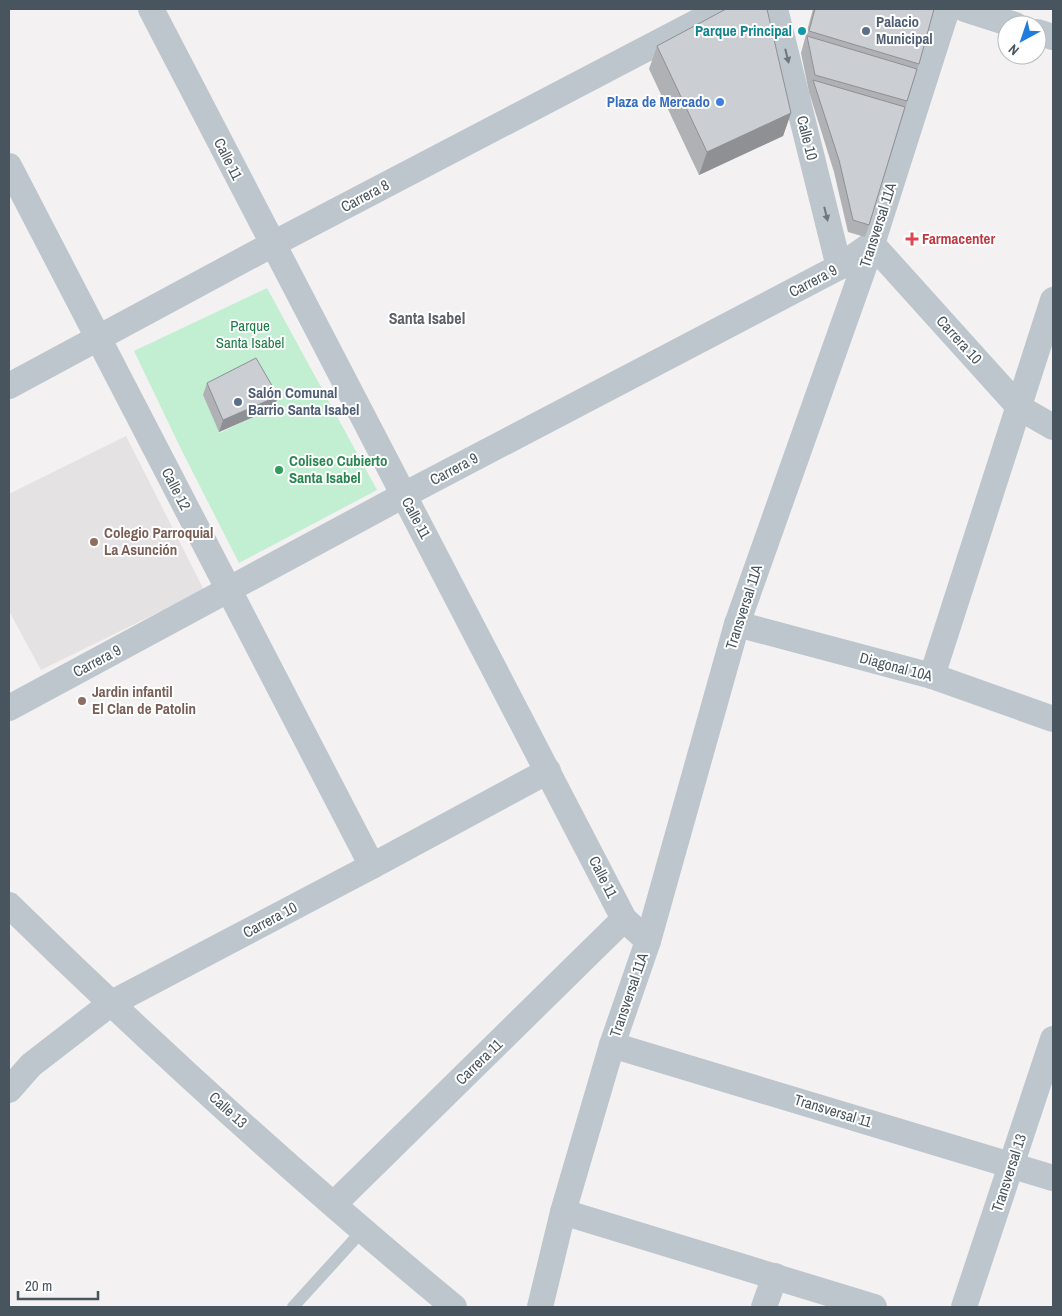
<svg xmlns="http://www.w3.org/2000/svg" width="1062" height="1316" font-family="'Archivo Narrow',sans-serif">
	<rect width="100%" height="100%" fill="#f3f1f1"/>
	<path fill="#e4e2e3" d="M126,436L204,590L41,670L9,611V494Z"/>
	<path fill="#c2eed1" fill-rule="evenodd" d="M267,288L377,490L239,563L182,451L134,351ZM203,395L273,407L220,433Z"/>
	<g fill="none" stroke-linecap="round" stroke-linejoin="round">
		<path stroke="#bdc6cd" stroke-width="12" d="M293,1307L362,1231"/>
		<g stroke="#bdc6cd" stroke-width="26">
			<path d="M151,9C306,313 467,615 624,919L648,941"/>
			<path d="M775,9L839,267"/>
			<path d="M965,9L1015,25"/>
			<path d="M1037,32L1053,37"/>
			<path d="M9,166L372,866"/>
			<path d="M9,386L271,245L722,9"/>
			<path d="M737,624L932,676L1053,719"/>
			<path d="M932,676L1053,300"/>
			<path d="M9,708L404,495L839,267L872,244L1020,408L1053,427"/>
			<path d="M9,905C152,1045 300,1180 454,1307"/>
			<path d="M612,1045L1053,1178"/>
			<path d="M9,1090L31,1065L110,1004L372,866L548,771"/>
			<path d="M334,1204L624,919"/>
			<path d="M563,1212L874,1307"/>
			<path d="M540,1307L563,1212L612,1045L648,941L737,624L872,244L947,9"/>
			<path d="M764,1307L775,1276"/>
			<path d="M964,1307L1053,1039"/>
		</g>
	</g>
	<g fill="#afb1b5">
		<path d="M813,9H934L919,64L869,225L865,237L848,232L834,172L809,92L801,53Z"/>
		<path d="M657,46L791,113L783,136L699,175L649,69Z"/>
		<path d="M207,383L274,408L219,432L203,395Z"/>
	</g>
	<g fill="#8e9094">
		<path d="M791,113L783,136L699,175L707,152Z"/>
		<path d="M278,396L274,408L219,432L223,420Z"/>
	</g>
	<g fill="#cbced3" stroke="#8e9094">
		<path d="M726,9H767L791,113L707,152L657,46Z"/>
		<path d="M815,9H934L919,64L809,31Z"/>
		<path d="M807,36L917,69L907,101L815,75Z"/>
		<path d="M813,80L905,107L869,225L853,220L839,160Z"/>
		<path d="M256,358L278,396L223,420L207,383Z"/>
	</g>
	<defs><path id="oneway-solid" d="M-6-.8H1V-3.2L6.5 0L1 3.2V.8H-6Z" transform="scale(1.25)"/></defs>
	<g fill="#6c777f">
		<use href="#oneway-solid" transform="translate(787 56) rotate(76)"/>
		<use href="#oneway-solid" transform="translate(826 214) rotate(76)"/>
	</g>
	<circle fill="#0f9aa8" stroke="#fff" stroke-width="2" cx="802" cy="31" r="5"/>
	<g fill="#5c6f8a" stroke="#fff" stroke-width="2">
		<circle cx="866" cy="31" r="5"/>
		<circle cx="238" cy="402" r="5"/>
	</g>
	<circle fill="#3f7fe0" stroke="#fff" stroke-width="2" cx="720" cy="102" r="5"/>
	<path fill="#e0444e" stroke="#fff" stroke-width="2" d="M909.5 231.5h5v5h5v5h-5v5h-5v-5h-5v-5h5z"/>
	<circle fill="#2e9e5b" stroke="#fff" stroke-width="2" cx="279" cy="470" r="5"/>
	<g fill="#8d6e63" stroke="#fff" stroke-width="2">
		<circle cx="94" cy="542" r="5"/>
		<circle cx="82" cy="701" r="5"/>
	</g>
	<g text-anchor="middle" stroke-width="4" stroke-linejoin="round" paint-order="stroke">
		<g font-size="15" font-weight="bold" fill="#4e5e75" stroke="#fff" text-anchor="start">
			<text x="876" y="27">Palacio<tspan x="876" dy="17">Municipal</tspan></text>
			<text x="248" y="398">Salón Comunal<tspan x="248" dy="17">Barrio Santa Isabel</tspan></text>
		</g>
		<g font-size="15" font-weight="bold" fill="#0d838f" stroke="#fff" text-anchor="end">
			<text x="792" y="36">Parque Principal</text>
		</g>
		<g font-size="15" font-weight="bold" fill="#366cbe" stroke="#fff" text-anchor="end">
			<text x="710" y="107">Plaza de Mercado</text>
		</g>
		<g font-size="15" fill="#49555e" stroke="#fff">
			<text transform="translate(807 138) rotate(76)" y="5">Calle 10</text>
			<text transform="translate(228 159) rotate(63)" y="5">Calle 11</text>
			<text transform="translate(365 196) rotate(-28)" y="5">Carrera 8</text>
			<text transform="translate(878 225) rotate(-72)" y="5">Transversal 11A</text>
			<text transform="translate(813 281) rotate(-28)" y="5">Carrera 9</text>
			<text transform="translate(959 340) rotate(48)" y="5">Carrera 10</text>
			<text transform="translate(454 469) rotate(-28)" y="5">Carrera 9</text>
			<text transform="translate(176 489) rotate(63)" y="5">Calle 12</text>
			<text transform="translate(416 518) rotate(62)" y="5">Calle 11</text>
			<text transform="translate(744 607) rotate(-72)" y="5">Transversal 11A</text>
			<text transform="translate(97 661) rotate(-28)" y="5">Carrera 9</text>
			<text transform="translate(896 667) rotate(15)" y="5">Diagonal 10A</text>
			<text transform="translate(603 877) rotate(63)" y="5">Calle 11</text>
			<text transform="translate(270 920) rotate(-28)" y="5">Carrera 10</text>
			<text transform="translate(629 995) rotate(-71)" y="5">Transversal 11A</text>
			<text transform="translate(479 1062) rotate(-44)" y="5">Carrera 11</text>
			<text transform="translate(228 1110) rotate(42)" y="5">Calle 13</text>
			<text transform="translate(833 1111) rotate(17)" y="5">Transversal 11</text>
			<text transform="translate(1009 1173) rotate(-72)" y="5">Transversal 13</text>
		</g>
		<g font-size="15" font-weight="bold" fill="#be3a42" stroke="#fff" text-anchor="start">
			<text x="922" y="244">Farmacenter</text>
		</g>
		<g font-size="15" fill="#1c7d47" stroke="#fff">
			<text x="250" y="331">Parque<tspan x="250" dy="17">Santa Isabel</tspan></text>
		</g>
		<g font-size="15" font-weight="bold" fill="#27864d" stroke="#fff" text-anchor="start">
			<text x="289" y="466">Coliseo Cubierto<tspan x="289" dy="17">Santa Isabel</tspan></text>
		</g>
		<g font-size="15" font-weight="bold" fill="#785e54" stroke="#fff" text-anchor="start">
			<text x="104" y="538">Colegio Parroquial<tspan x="104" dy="17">La Asunción</tspan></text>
			<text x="92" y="697">Jardin infantil<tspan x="92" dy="17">El Clan de Patolin</tspan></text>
		</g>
		<g font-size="16" font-weight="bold" fill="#5d6165" stroke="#fff">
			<text x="427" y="324">Santa Isabel</text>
		</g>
	</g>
	<rect width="1062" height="1316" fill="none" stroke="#49555e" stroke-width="20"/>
	<g transform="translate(1022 40) rotate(220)"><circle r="24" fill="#ffffff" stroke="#b6bbbf"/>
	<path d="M0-4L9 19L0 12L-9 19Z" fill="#217ddd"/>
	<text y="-8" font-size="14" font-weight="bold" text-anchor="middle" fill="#49555e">N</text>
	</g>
	<path d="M18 1291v8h80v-8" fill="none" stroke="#49555e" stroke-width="2.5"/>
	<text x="25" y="1291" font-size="15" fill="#49555e" stroke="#ffffff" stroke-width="4" paint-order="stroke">20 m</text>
</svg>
